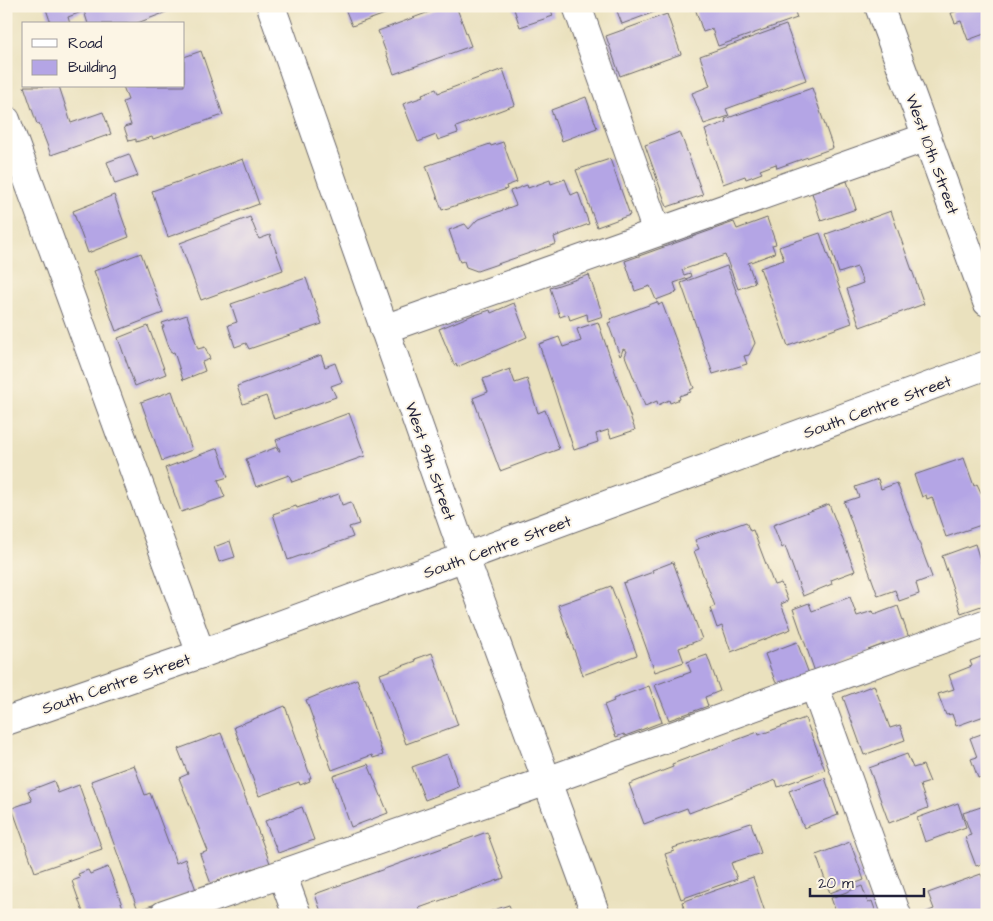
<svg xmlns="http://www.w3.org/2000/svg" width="993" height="921" font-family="'Architects Daughter',sans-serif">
	<rect width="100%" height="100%" fill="#fcf5e5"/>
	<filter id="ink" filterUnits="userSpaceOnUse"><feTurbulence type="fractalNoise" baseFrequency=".02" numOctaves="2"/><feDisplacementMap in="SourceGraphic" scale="10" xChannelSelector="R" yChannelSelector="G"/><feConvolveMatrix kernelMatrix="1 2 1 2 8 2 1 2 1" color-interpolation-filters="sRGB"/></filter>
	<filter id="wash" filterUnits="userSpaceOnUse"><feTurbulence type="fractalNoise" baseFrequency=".0096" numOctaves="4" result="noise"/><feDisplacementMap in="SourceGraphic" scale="20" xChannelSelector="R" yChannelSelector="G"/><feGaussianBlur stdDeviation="1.12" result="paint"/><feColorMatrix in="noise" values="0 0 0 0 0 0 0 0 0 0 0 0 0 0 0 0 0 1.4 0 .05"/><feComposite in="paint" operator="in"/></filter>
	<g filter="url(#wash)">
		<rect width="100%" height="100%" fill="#eae1be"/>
		<g id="blocks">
			<g fill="#b4a5e5">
				<path d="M45,6H182L135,24H88L84,11L68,17L70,24H51Z"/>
				<path d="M344,6H397L392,8L393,11L352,26Z"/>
				<path d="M445,6H456L471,46L394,74L378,31Z"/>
				<path d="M513,6H550L553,16L520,27Z"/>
				<path d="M615,6H659L660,10L622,24Z"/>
				<path d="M689,6H793L797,18L718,46L712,29L703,32L695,8L690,10Z"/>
				<path d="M955,6H987V33L968,40L961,21L955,23L951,13L957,11Z"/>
				<path d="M667,14L681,54L620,76L606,36Z"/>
				<path d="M786,25L806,80L726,109L729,116L704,124L692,93L710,86L700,56Z"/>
				<path d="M201,51L223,115L153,139L152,137L136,142V139L129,141L124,127L131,125L123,102L128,100L123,86H184V57Z"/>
				<path d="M503,69L515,105L456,127L458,133L438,140L436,135L418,142L403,104L423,97L422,94L436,89L438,93Z"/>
				<path d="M24,86H59L71,123L103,112L111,134L51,155L39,124H37Z"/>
				<path d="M812,88L833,148L777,168L776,164L760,170L762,173L746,179L745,176L723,184L705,130L726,122L725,119Z"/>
				<path d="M586,97L597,128L562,141L551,110Z"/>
				<path d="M680,132L703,195L667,207L645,145Z"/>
				<path d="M503,142L517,182L506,186L507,189L442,210L426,166L490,144L491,146Z"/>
				<path d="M129,154L138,176L115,184L107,162Z"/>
				<path d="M243,159L259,204L168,237L152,191Z"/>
				<path d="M610,159L630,215L597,227L576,170Z"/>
				<path d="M565,179L571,195L578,192L589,224L554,237L556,244L477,271L466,267L464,261L460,262L449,230L465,224L469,229L477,220L516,205L510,191L527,185L528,188L550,180L551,184Z"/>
				<path d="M847,181L856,209L821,221L812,193Z"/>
				<path d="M114,195L129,237L88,253L73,211Z"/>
				<path d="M891,211L924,304L860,327L847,289L863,283L857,267L839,273L826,234Z"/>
				<path d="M250,217L259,239L270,235L283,270L201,300L180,243Z"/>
				<path d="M767,218L776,244L772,245L775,253L748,263L755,283L738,289L725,255L682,270L684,275L690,273L691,277L674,283L677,292L656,300L650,286L635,291L625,261L734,222L737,229Z"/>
				<path d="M820,233L852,323L788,346L760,268L784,260L779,247Z"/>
				<path d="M141,253L163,313L116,331L94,271Z"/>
				<path d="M727,266L755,343L749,355L744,356L747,364L713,374L681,283Z"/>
				<path d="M589,275L603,316L588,321L587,314L570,320L568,314L560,317L550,288Z"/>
				<path d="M306,278L322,324L249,349L246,343L235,347L228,325L237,322L231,304Z"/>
				<path d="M657,302L659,305L662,303L694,388L690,390L691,392L679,396L680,399L670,403L669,400L658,405L657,401L645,406L625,356L627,351L623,349L621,355L620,356L608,323L611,322L610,319Z"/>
				<path d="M514,303L527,337L457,367L456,364L454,365L439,329L475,314V315L490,310L491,313Z"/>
				<path d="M187,315L198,349L205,347L210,359L202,362L205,371L183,380L174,352L171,353L162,327H164L162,323Z"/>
				<path d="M598,322L635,430L611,438L608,430L596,434L598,442L574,450L539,344L559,337L563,347L581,341L577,329Z"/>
				<path d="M148,326L166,374L135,386L118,338Z"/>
				<path d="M321,355L325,367L335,363L342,382L331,386L336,397L274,419L266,396L243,404L237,386Z"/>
				<path d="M510,369L515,383L527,379L538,413L545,410L559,449L500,471L473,398L488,392L483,379Z"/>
				<path d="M172,391L192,450L162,461L141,402Z"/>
				<path d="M349,413L365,456L292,482L289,475L256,487L246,459L277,447L278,451H280L276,440Z"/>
				<path d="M218,448L228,477L218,480L225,497L181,512L165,468Z"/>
				<path d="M964,458L974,486L977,484L987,505V523L946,537L932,497L927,499L926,495L922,497L914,475Z"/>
				<path d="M878,479L881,489L897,483L932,577L916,583L919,594L899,601L895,590L878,596L844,502L859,497L855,487Z"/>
				<path d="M339,494L342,505L351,502L359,524L349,527L353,537L288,560L273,514L296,506L297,508Z"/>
				<path d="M829,504L855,571L831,580L832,584L803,596L785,546L782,548L773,525Z"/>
				<path d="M746,522L750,531L753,530L774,585L781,583L788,601L781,604L791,629L731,652L722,626L717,628L710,608L715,606L694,551L699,549L695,540Z"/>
				<path d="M230,541L235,557L219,562L214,547Z"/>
				<path d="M975,544L982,566L987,565V604L961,613L942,556Z"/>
				<path d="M673,562L702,639L679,648L684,662L655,672L623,583L653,572L652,570Z"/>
				<path d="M611,586L637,655L583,675L558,605Z"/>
				<path d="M850,597L857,616L873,611L874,615L898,606L909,638L885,647L884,644L868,650L869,652L815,672L793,609L809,603L812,611Z"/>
				<path d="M797,642L809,674L777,686L765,654Z"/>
				<path d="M987,652V715L956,726L952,714L946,715L938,694L954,689L949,675L972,666L970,661L983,656L982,653Z"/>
				<path d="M432,653L458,725L406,744L380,674L416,661L415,659Z"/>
				<path d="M707,655L720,691L705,697L708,706L669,720L655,685L691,672L687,662Z"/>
				<path d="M357,679L383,755L373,758L372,755L332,770L306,700Z"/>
				<path d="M874,685L890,728L900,725L905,740L864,755L843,697Z"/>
				<path d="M649,686L662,722L625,736L624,734L616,737L604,705L614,701L613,699Z"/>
				<path d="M285,706L311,778H309L310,781L300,785L299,782L259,796L234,727Z"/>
				<path d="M805,718L825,770L778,787L776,780L689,813L687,808L644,824L629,784L673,767L672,764L758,732L759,735Z"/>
				<path d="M987,732V782H986L984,776L978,778L971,759L977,757L970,738Z"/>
				<path d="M221,733L270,863L211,884L200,854L208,851L179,778L188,774L178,749Z"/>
				<path d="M447,754L459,787L425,800L412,767Z"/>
				<path d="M907,754L913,768L923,765L930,782L920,785L928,808L889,823L869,768Z"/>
				<path d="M368,764L388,813L351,827L333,776Z"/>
				<path d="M134,765L145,795L150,793L176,863L185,859L196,890L138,910L91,781Z"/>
				<path d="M825,778L838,815L804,828L789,791Z"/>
				<path d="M54,781L58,793L79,785L102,849L35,872L12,808L32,801L28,791Z"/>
				<path d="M958,803L966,827L925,842L917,818Z"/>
				<path d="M987,805V862L976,866L965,837L971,835L963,813Z"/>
				<path d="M302,807L314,840L278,853L265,821Z"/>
				<path d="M751,823L761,853L731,863L737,879L681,899L665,854L674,851L673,848Z"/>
				<path d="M487,832L504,878L419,908L422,915H322L315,894Z"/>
				<path d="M850,842L864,880L830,893L816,855Z"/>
				<path d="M108,867L125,913L84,915L72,881L80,878L78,874L88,870L90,874Z"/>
				<path d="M981,874L987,889V915H925L924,913L934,909L928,893Z"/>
				<path d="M753,877L766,915H686L682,902Z"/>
				<path d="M862,886L868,903L872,901L877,915H837L831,898Z"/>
				<path d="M509,905L513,915H482V914Z"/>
			</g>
		</g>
	</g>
	<g filter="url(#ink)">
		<use href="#blocks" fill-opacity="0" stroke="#686569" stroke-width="1"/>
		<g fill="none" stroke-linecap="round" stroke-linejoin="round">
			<g stroke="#686569" stroke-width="30">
				<g id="minor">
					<path d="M271,6L465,558L596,915"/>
					<path d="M577,6L657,232"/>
					<path d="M879,6L987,302"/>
					<path d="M6,120L201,654"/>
					<path d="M384,329L927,137"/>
					<path d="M814,685L897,915"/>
					<path d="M6,721L201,654L987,365"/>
					<path d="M282,874L297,915"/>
					<path d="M164,915L547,781L987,623"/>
				</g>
			</g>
			<use href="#minor" stroke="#fff" stroke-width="28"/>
		</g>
	</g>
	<g text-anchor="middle" stroke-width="4" stroke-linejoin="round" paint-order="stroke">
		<g font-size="16" fill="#22223b" stroke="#fcf5e5">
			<text transform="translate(933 154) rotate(70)" y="6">West 10th Street</text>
			<text transform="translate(877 406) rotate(-20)" y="6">South Centre Street</text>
			<text transform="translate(431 461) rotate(71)" y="6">West 9th Street</text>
			<text transform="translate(497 546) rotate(-20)" y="6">South Centre Street</text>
			<text transform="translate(116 683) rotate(-19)" y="6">South Centre Street</text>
		</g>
	</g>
	<rect width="993" height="921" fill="none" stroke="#fcf5e5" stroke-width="25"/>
	<rect x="22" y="22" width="162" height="65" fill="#fcf5e5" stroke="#a5a1a1"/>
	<rect x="32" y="39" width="25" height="8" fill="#ffffff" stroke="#a5a1a1"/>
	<text x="68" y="48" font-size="15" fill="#22223b">Road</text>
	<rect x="32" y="60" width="25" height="15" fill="#b4a5e5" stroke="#a5a1a1"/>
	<text x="68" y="72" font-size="15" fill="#22223b">Building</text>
	<path d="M810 888v8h114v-8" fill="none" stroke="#22223b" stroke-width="2.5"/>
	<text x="818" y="888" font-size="15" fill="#22223b" stroke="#fcf5e5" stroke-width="4" paint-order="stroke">20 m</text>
</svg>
